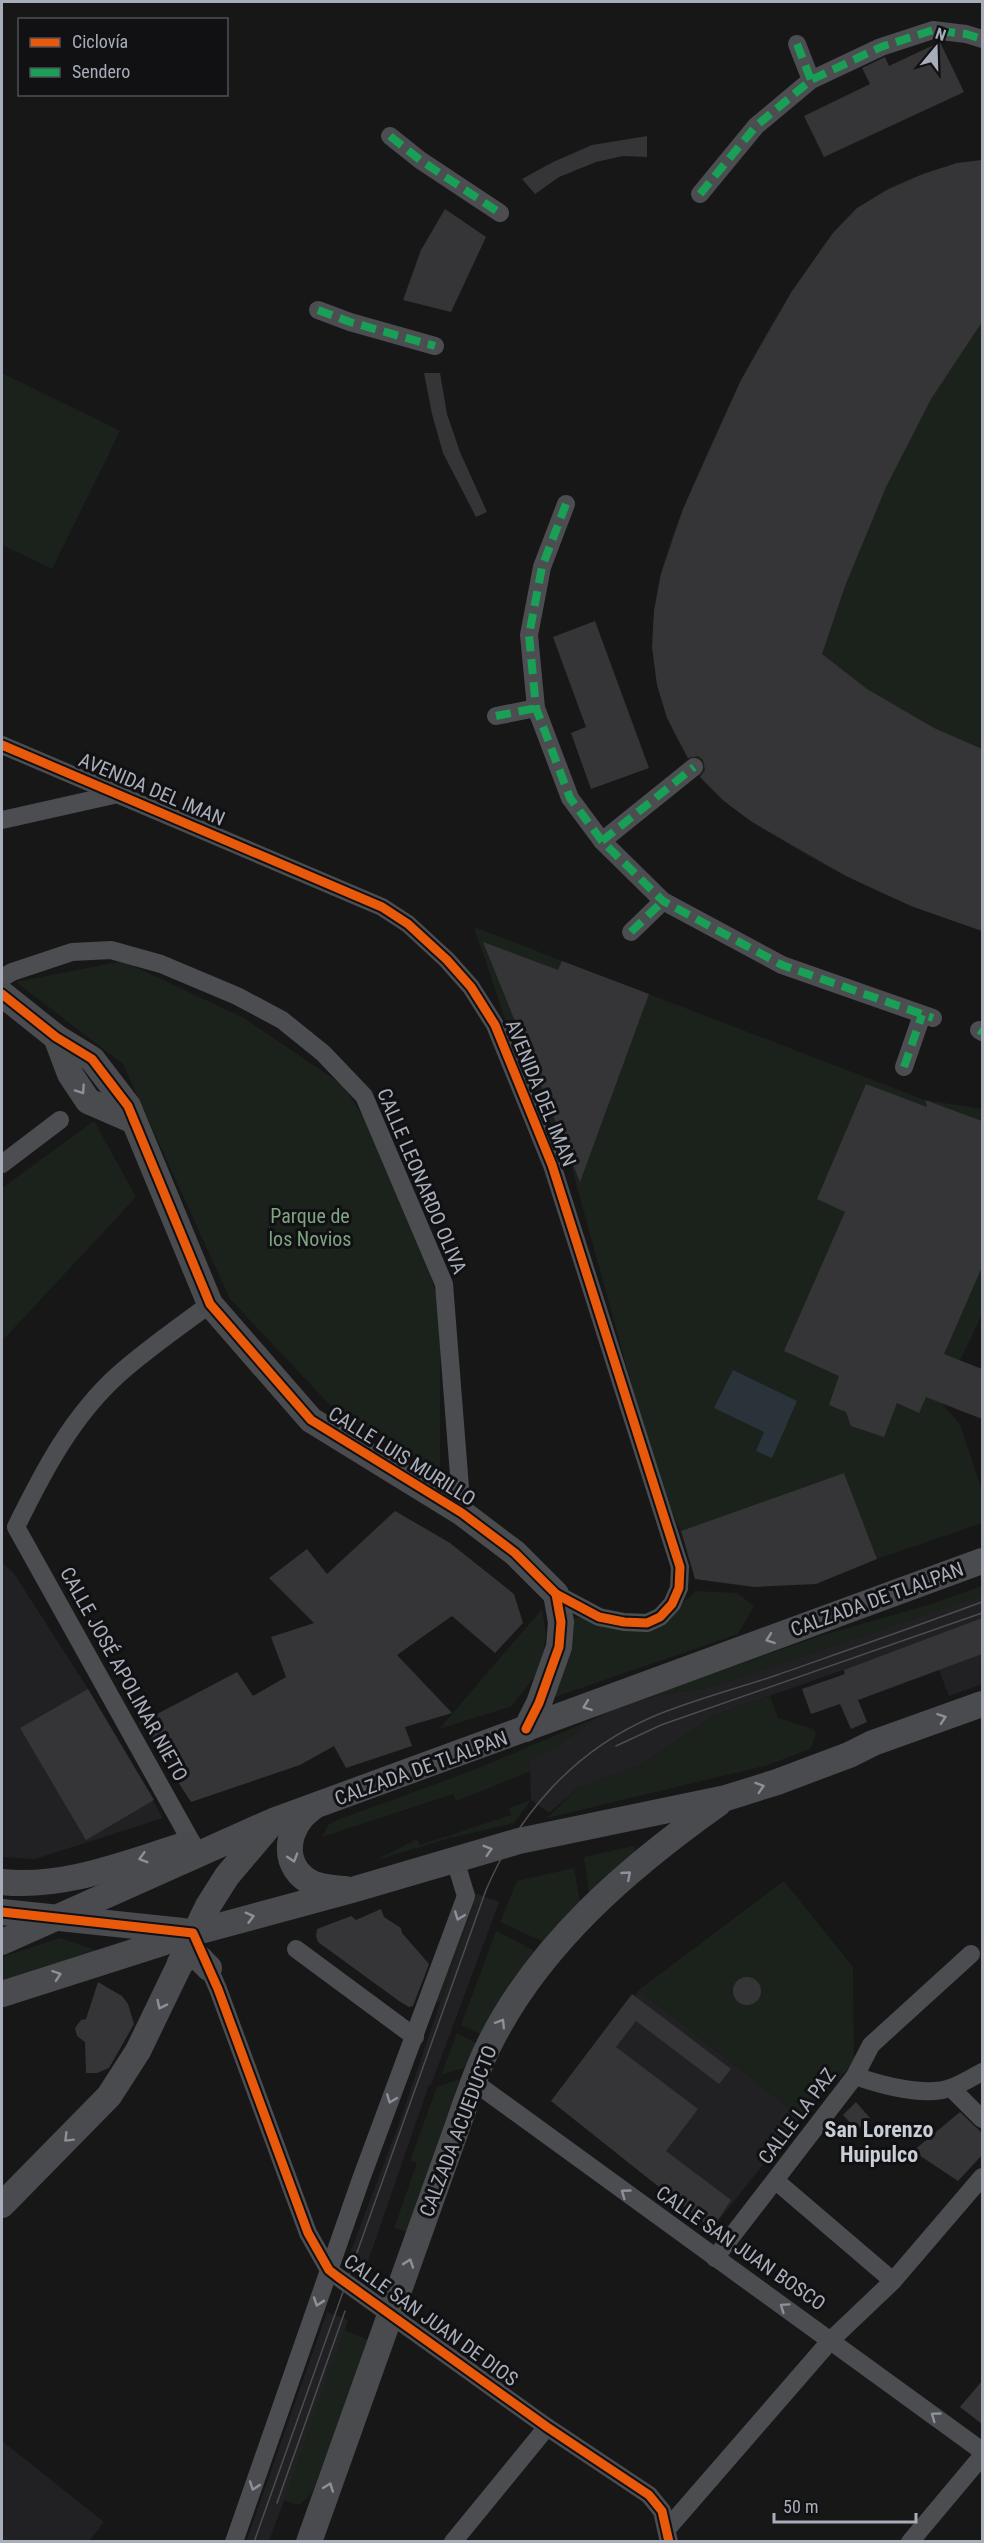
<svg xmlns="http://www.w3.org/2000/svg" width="984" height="2543" font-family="'Roboto Condensed',sans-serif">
	<rect width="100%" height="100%" fill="#171718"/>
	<g fill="#212124">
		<path d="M2,1563L13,1572L88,1689L163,1818L35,1859L2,1857Z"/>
		<path d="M982,1595V1684L949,1696L939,1670L855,1701L843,1670L715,1715L643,1764L578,1788L549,1813L531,1800L530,1759L557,1746L598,1717L626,1704L661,1695L712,1687Z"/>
		<path d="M477,1894L499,1902L431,2085H429L365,2270L347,2261L399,2124Z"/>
		<path d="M639,1990L801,2117L712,2229L551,2101Z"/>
		<path d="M327,2312L348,2320L302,2453L269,2541L246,2542Z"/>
		<path d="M2,2441L104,2522L89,2541H2Z"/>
	</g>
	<g fill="#1b221c">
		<path d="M982,160V930C912,910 846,879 783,841C754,823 722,804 700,777C693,768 686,755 680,745C658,703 649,659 654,612C659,562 681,513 701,467C731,398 764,330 808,269C822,247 836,226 856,210C891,181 939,166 982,160Z"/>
		<path d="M2,373L120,431L52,569L2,545Z"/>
		<path d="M474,927L925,1100L982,1109V1121L925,1101L982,1251V1315L940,1401L960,1425L982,1491V1523L877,1559L844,1473L681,1531L658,1481L571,1165L517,1054Z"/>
		<path d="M123,961L244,1018L344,1086L406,1187L440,1308V1473L329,1404L230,1299L123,1064L16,982Z"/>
		<path d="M94,1121L136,1197L2,1341V1188Z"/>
		<path d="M982,1586V1595L712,1687L661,1695L626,1704L820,1636L931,1604Z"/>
		<path d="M696,1591L737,1593L754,1606L738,1634L549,1699L570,1617L657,1625Z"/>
		<path d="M542,1609L546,1635L541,1668L512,1706L439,1729Z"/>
		<path d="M770,1696L778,1718L813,1729L816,1734L810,1749L768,1765L547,1818L578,1788L643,1764L715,1715Z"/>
		<path d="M598,1717L557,1746L531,1759V1771L456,1801L453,1794L322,1837L328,1825L337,1820L474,1770Z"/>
		<path d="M531,1800L514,1823L451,1838L450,1835L447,1839L376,1860L417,1839L420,1845L511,1815L509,1808Z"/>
		<path d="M634,1846L636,1851L589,1893L584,1857Z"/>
		<path d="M574,1868L580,1902L546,1943L500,1922L517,1881Z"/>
		<path d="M784,1881L853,1967L854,2063L801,2117L639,1990Z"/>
		<path d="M475,1893L477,1894L440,2002L436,2001Z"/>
		<path d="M496,1931L539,1953L486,2037L461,2025Z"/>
		<path d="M60,1938L101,1952L2,1988V1957Z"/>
		<path d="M457,2033L479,2045L464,2068L441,2075Z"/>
		<path d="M460,2079L407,2232L394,2228L417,2163L410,2161L437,2087Z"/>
		<path d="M344,2330L369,2340L312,2493L299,2505L284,2500Z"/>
	</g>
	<path fill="#2a333a" d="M733,1370L797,1401L772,1458L756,1451L764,1432L714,1408Z"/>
	<g fill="#353537">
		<path d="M940,42L964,92L824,157L804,116L870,84L862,68L885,57L889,66Z"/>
		<path d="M647,136V157L623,156L596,162L559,177L535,194L522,179L553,162L592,145Z"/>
		<path d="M982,160V322L931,399L886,487L845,586L822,654L867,689L934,728L982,749V931L911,906L846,876L752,822L724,801L700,777L705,770L703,760L698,756L688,758L667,718L657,685L652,647L654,611L661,574L683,509L741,380L792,291L833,233L857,208L887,190L923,174L957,163Z"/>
		<path d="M445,209L486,237L451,312L403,300L421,250Z"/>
		<path d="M424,373H440L447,414L460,452L487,512L476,517L443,453L432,414Z"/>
		<path d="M595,621L649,768L591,789L571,733L586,727L553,637Z"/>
		<path d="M483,942L558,970L562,961L649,994L580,1182Z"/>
		<path d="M866,1084L927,1107L925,1100L982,1121V1267L944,1354L982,1369V1419L926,1397L919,1413L897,1403L884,1437L851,1426L846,1412L829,1405L839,1376L784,1351L845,1212L817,1199Z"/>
		<path d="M844,1473L877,1559L816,1584L754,1587L695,1579L681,1531Z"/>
		<path d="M395,1511L450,1543L514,1594L523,1623L495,1653L452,1616L397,1655L452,1713L405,1727L412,1746L346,1768L334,1746L300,1765L191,1802L140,1723L237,1672L253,1696L286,1677L271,1637L314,1623L269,1578L307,1549L327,1574Z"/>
		<path d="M982,1618V1654L858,1700L867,1722L851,1729L840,1704L811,1714L802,1689L845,1674L844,1670Z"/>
		<path d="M88,1689L154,1800L86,1840L20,1728Z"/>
		<path d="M381,1909L384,1917L401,1928L402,1933L429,1964L413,2006L409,2007L399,2001L318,1942L316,1936L317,1929L351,1916L356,1920Z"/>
		<circle cx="747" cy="1991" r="14"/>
		<path d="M98,1982L122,1996L128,2004L134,2024L109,2068L97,2073H86L85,2042L77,2036L75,2028L81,2020L86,2019Z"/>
		<path d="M632,1994L731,2069L719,2084L636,2021L616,2047L698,2109L666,2151L731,2200L712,2229L551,2101Z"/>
		<path d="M856,2102L870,2118L857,2130L843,2115Z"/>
		<path d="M960,2112L982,2133V2155L958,2181L913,2151Z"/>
		<path d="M982,2381V2424L960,2407Z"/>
	</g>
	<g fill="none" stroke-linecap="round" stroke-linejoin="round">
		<g stroke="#4b4d51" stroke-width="18">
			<path d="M797,44L811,80"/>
			<path d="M390,136L420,160L500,213"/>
			<path d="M700,194L756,126L811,80L881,47L933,30L966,34L982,39"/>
			<path d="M318,310L350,322L435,346"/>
			<path d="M566,504L542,567L529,635L536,708L570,798L602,841L663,901L782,965L933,1018"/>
			<path d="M496,716L536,708"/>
			<path d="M2,745L382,907L408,924L447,960L471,987L495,1025L552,1165L680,1567L679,1588L672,1604L660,1617L647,1623L624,1622L599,1617L556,1594"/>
			<path d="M2,820L118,794"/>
			<path d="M602,841L694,767"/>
			<path d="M631,932L663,901"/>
			<path d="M2,978L12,972L72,952L111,950L161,964L237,996L282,1020L323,1053L364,1096L444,1284L462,1513"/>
			<path d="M979,1030L982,1032"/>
			<path d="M904,1067L922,1015"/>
			<path d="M2,1164L60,1120"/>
			<path d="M192,1843L16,1527C43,1472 72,1416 119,1374C147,1349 179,1327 210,1304"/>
			<path d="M296,1949L415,2037"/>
			<path d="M204,1957L218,1989L308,2233L329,2270L338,2277L547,2427L649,2495L662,2511L669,2542"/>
			<path d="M855,2076C881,2085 927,2098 953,2087C963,2083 973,2077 982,2072"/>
			<path d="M474,2082L982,2451"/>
			<path d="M951,2088L982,2119"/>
			<path d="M776,2181L893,2281"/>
			<path d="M715,2258L855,2076L871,2045L971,1954"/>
			<path d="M667,2529L831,2340L893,2281L982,2177"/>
			<path d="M234,2542L361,2179L466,1896L455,1860"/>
			<path d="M453,2542L547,2427"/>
			<path d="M910,2542L982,2456"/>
		</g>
		<g stroke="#4a4b4f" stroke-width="26">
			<path d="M2,994L56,1037L92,1059L128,1106L210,1304L311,1420L462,1513L515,1553L556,1594L561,1622L559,1647L539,1703L526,1729"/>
			<path d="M56,1037L70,1074L88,1101L134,1121"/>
			<path d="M311,1809C287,1826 280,1863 308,1881C319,1888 333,1888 345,1889"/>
			<path d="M2,1882C65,1889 128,1862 188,1844"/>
			<path d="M2,1912L183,1931"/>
			<path d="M2,1942L273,1821L982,1561"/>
			<path d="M180,1963L188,1957H198L209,1968"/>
			<path d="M2,1994L193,1933L352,1890L519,1841L726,1798L777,1782L849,1755L873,1743L982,1704"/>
			<path d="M2,2205L109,2096L138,2051L208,1906L227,1876L271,1824"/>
			<path d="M309,2542L459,2122C468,2096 477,2069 489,2045C539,1944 628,1868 718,1804"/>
		</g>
		<g stroke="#4b4d50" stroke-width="1.5">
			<path d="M616,1746L661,1725L982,1613"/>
			<path d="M277,2503L345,2311"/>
			<path d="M254,2542L486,1890C519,1813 574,1751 652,1717C692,1700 736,1689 777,1675C845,1651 914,1627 982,1602"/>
		</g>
		<g stroke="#1a9f57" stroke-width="8" stroke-dasharray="15 8" stroke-linecap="butt">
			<path d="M797,44L811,80"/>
			<path d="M390,136L420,160L500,213"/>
			<path d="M700,194L756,126L811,80L881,47L933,30L966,34L982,39"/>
			<path d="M318,310L350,322L435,346"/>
			<path d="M566,504L542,567L529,635L536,708L570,798L602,841L663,901L782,965L933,1018"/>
			<path d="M496,716L536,708"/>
			<path d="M602,841L694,767"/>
			<path d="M631,932L663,901"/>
			<path d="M979,1030L982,1032"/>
			<path d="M904,1067L922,1015"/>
		</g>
		<g stroke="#111114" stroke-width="13">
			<g id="cycleway">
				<path d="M2,745L382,907L408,924L447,960L471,987L495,1025L552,1165L680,1567L679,1588L672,1604L660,1617L647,1623L624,1622L599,1617L556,1594"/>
				<path d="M2,994L56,1037L92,1059L128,1106L210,1304L311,1420L462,1513L515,1553L556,1594L561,1622L559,1647L539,1703L526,1729"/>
				<path d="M2,1912L193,1933L218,1989L308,2233L329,2270L338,2277L547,2427L649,2495L662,2511L669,2542"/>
			</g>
		</g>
		<use href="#cycleway" stroke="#e8590c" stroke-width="9"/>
	</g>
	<defs><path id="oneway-chevron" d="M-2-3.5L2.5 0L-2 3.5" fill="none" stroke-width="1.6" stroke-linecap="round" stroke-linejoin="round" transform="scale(1.5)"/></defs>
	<g stroke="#8c9099">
		<use href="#oneway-chevron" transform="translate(81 1090) rotate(56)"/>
		<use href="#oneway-chevron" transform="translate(770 1639) rotate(160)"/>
		<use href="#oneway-chevron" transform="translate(587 1706) rotate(160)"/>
		<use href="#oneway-chevron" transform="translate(942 1718) rotate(-19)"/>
		<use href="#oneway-chevron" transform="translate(760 1787) rotate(-18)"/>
		<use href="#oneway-chevron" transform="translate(488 1850) rotate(-17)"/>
		<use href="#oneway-chevron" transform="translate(143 1858) rotate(164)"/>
		<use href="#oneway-chevron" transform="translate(293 1858) rotate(73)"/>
		<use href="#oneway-chevron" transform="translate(627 1875) rotate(-41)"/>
		<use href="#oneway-chevron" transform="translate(250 1917) rotate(-15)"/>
		<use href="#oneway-chevron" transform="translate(57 1975) rotate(-19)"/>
		<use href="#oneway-chevron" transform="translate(161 2005) rotate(116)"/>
		<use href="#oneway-chevron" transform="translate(501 2023) rotate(-58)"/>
		<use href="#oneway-chevron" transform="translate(68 2138) rotate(135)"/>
		<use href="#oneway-chevron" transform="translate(409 2263) rotate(-71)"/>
		<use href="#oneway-chevron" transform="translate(329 2487) rotate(-70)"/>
	</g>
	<g stroke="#8c919a">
		<use href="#oneway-chevron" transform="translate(459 1916) rotate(110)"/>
		<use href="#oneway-chevron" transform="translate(391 2099) rotate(111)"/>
		<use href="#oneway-chevron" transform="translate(625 2193) rotate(-144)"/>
		<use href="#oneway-chevron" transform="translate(318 2302) rotate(109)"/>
		<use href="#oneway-chevron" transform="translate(784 2307) rotate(-145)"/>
		<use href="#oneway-chevron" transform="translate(935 2416) rotate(-144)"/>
		<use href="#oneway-chevron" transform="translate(254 2486) rotate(109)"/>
	</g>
	<g text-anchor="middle" stroke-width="6" stroke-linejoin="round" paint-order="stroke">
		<g font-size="20" fill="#a8aeb9" stroke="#111114">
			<text transform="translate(152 789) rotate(23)" y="7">AVENIDA DEL IMAN</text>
			<text transform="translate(541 1093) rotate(68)" y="7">AVENIDA DEL IMAN</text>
			<text transform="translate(422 1181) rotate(67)" y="7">CALLE LEONARDO OLIVA</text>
			<text transform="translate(402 1456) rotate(32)" y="7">CALLE LUIS MURILLO</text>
			<text transform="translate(877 1599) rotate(-20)" y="7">CALZADA DE TLALPAN</text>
			<text transform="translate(124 1674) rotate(61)" y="7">CALLE JOSÉ APOLINAR NIETO</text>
			<text transform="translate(421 1768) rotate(-20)" y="7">CALZADA DE TLALPAN</text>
			<text transform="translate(797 2116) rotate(-53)" y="7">CALLE LA PAZ</text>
			<text transform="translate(458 2131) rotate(-69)" y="7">CALZADA ACUEDUCTO</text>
			<text transform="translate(741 2248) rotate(35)" y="7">CALLE SAN JUAN BOSCO</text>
			<text transform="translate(431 2320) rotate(36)" y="7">CALLE SAN JUAN DE DIOS</text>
		</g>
		<g font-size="20" fill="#7fa480" stroke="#111114">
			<text x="310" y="1223">Parque de<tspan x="310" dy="23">los Novios</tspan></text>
		</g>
		<g font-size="22" font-weight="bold" fill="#c9cdd5" stroke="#111114">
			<text x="879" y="2137">San Lorenzo<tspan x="879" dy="25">Huipulco</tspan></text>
		</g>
	</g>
	<rect width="984" height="2543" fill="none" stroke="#a8aeb9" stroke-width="6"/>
	<rect x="18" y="18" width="210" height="78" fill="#111114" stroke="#4d5056" stroke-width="1.5"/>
	<rect x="30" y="38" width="30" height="9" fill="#e8590c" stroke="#4d5056" stroke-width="1.5"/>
	<text x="72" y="48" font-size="18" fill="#a8aeb9">Ciclovía</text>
	<rect x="30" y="68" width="30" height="9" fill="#1a9f57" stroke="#4d5056" stroke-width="1.5"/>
	<text x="72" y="78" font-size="18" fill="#a8aeb9">Sendero</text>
	<g transform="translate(936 48) rotate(19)" stroke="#111114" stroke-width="4.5" paint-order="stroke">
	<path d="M0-4.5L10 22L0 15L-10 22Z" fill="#a8aeb9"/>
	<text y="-9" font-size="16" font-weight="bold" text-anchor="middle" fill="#a8aeb9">N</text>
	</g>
	<path d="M774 2513v9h142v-9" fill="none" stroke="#a8aeb9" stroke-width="3"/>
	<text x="783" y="2513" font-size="18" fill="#a8aeb9" stroke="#111114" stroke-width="4.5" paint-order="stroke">50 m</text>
</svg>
